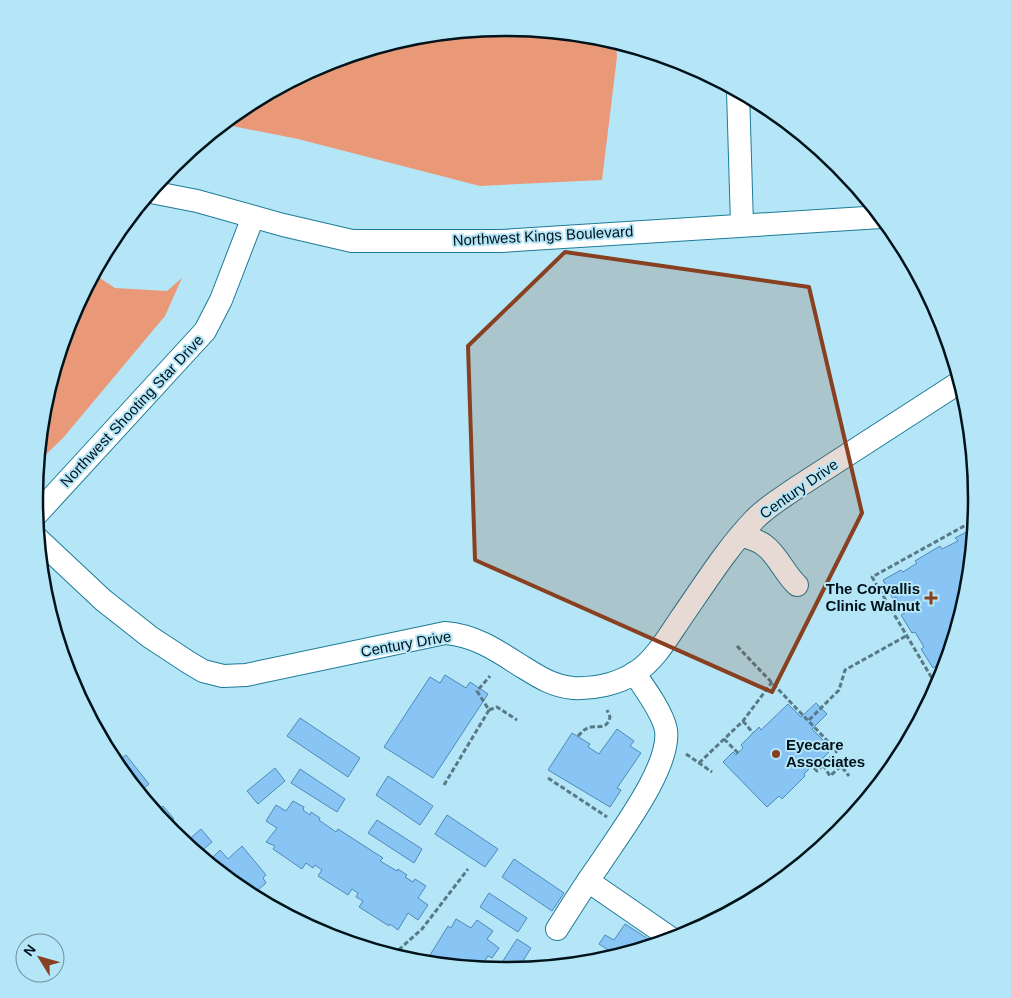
<svg xmlns="http://www.w3.org/2000/svg" width="1011" height="998" font-family="Arial,sans-serif">
	<rect width="100%" height="100%" fill="#b5e6f8"/>
	<g fill="#ea9978">
		<path d="M506,28L598,37L616,42L617,57L602,180L480,186L298,139L222,124L244,107L325,63L414,37Z"/>
		<path d="M94,274L115,288L167,291L182,278L165,316L63,438L38,462L43,407L70,318Z"/>
	</g>
	<g fill="#88c5f5" stroke="#4e8ab7">
		<path d="M974,528L968,591L947,659L933,668L921,649L924,647L915,632L912,633L901,615L905,613L896,597L893,599L883,580L901,570L903,572L917,563L915,561L940,546L942,549L958,541L955,538Z"/>
		<path d="M445,675L466,688L470,682L488,694L433,778L384,747L430,677L440,683Z"/>
		<path d="M816,703L827,714L812,729L832,749L815,766L814,764L804,774L805,776L782,799L779,796L767,807L723,762L733,752L736,755L743,748L741,745L759,727L761,730L788,704L801,717Z"/>
		<path d="M300,718L360,758L348,777L287,736Z"/>
		<path d="M617,729L634,741L630,746L641,753L617,788L621,790L610,807L548,770L572,733L590,744L588,747L599,754Z"/>
		<path d="M117,753L122,758L126,755L149,784L139,792L113,761L112,758Z"/>
		<path d="M275,768L285,781L258,804L247,791Z"/>
		<path d="M300,769L345,799L337,812L291,783Z"/>
		<path d="M388,776L433,806L420,825L376,795Z"/>
		<path d="M293,801L304,807L303,810L310,815L311,812L320,818L319,820L336,832L338,829L383,858L380,861L397,871L398,869L407,875L405,877L413,882L415,879L426,886L418,898L428,905L418,920L408,913L398,930L390,924L389,926L359,907L363,901L356,897L358,893L352,889L348,895L318,876L322,870L315,865L313,868L306,863L302,869L273,849L275,846L266,842L277,828L266,821L276,805L286,811Z"/>
		<path d="M163,806L174,819L166,825L156,812Z"/>
		<path d="M447,815L498,849L485,867L435,834Z"/>
		<path d="M377,820L422,849L414,863L368,833Z"/>
		<path d="M201,829L212,842L198,854L185,843Z"/>
		<path d="M242,846L266,875L263,878L266,883L252,895L243,891L216,868L219,865L213,857L220,850L228,859Z"/>
		<path d="M514,859L564,893L552,911L502,877Z"/>
		<path d="M489,893L527,918L518,932L480,907Z"/>
		<path d="M456,919L471,928L477,920L493,931L487,939L499,948L492,958L488,956L482,965L485,968L428,963L432,957L430,955L448,926L451,928Z"/>
		<path d="M625,924L656,944L601,960L608,950L599,944L605,935L614,940Z"/>
		<path d="M517,939L531,948L518,969L504,970L499,967Z"/>
	</g>
	<g fill="none" stroke-linecap="round" stroke-linejoin="round">
		<g stroke="#1c7b96" stroke-width="24">
			<g id="minor">
				<path d="M738,91L742,225"/>
				<path d="M151,192L197,201L283,225L352,241H501L881,217"/>
				<path d="M36,515L205,331L221,300L253,217"/>
				<path d="M741,535C748,538 758,540 764,545C778,555 784,573 797,585"/>
				<path d="M38,539L103,600L150,637L188,662L203,671L223,676L246,675L445,633C473,635 495,649 518,664C536,675 551,686 573,688C594,689 617,684 635,673C655,660 668,637 681,618C704,585 727,548 754,520C766,507 782,498 796,488L960,382"/>
				<path d="M588,881L672,939"/>
				<path d="M557,929C571,907 584,886 599,865C619,834 671,767 666,730C663,713 644,687 634,673"/>
			</g>
		</g>
		<g stroke="#587986" stroke-width="3" stroke-dasharray="5 2.5" stroke-linecap="butt">
			<path d="M963,408L969,418"/>
			<path d="M976,506L977,504"/>
			<path d="M737,646L837,751L817,771L812,766"/>
			<path d="M943,673L933,680L872,577L975,520"/>
			<path d="M489,710L497,707L517,720"/>
			<path d="M809,720L839,690L845,670L906,636"/>
			<path d="M743,721L753,733"/>
			<path d="M578,736C582,732 585,728 591,727C600,726 607,729 610,717L607,710"/>
			<path d="M724,739L738,753"/>
			<path d="M686,754L712,772"/>
			<path d="M699,763L743,721L772,682"/>
			<path d="M823,765L830,776L841,766L849,776"/>
			<path d="M548,778L607,817"/>
			<path d="M444,785L489,710L477,691L490,676"/>
			<path d="M393,955L422,929L468,869"/>
		</g>
		<use href="#minor" stroke="#fff" stroke-width="22"/>
	</g>
	<path fill="#884021" fill-opacity="0.2" stroke="#884021" stroke-width="4" stroke-linejoin="round" d="M565,252L809,287L862,513L772,692L475,560L468,346Z"/>
	<g fill="#884021" stroke="#b5e6f8" stroke-width="2">
		<path d="M928.5 590.5h5v5h5v5h-5v5h-5v-5h-5v-5h5z"/>
		<circle cx="776" cy="754" r="5"/>
	</g>
	<g text-anchor="middle" stroke-width="4" stroke-linejoin="round" paint-order="stroke">
		<g font-size="15" fill="#00121a" stroke="#b5e6f8">
			<text transform="translate(543 236) rotate(-3)" y="5">Northwest Kings Boulevard</text>
			<text transform="translate(132 411) rotate(-47)" y="5">Northwest Shooting Star Drive</text>
			<text transform="translate(799 489) rotate(-35)" y="5">Century Drive</text>
			<text transform="translate(406 644) rotate(-10)" y="5">Century Drive</text>
		</g>
		<g font-size="15" font-weight="bold" fill="#00121a" stroke="#b5e6f8" text-anchor="end">
			<text x="920" y="594">The Corvallis<tspan x="920" dy="17">Clinic Walnut</tspan></text>
			<text x="786" y="750" text-anchor="start">Eyecare<tspan x="786" dy="17">Associates</tspan></text>
		</g>
	</g>
	<path d="M0 0H1011V998H0ZM505 36H506A462 462 0 0 1 968 498V500A462 462 0 0 1 506 962H505A462 462 0 0 1 43 500V498A462 462 0 0 1 505 36Z" fill="#b5e6f8" fill-rule="evenodd"/>
	<path fill="none" stroke="#00121a" stroke-width="2.5" d="M505 36H506A462 462 0 0 1 968 498V500A462 462 0 0 1 506 962H505A462 462 0 0 1 43 500V498A462 462 0 0 1 505 36Z"/>
	<g transform="translate(40 958) rotate(307)"><circle r="24" fill="#b5e6f8" stroke="#6d919f"/>
	<path d="M0-4L9 19L0 12L-9 19Z" fill="#884021"/>
	<text y="-8" font-size="14" font-weight="bold" text-anchor="middle" fill="#00121a">N</text>
	</g>
</svg>
